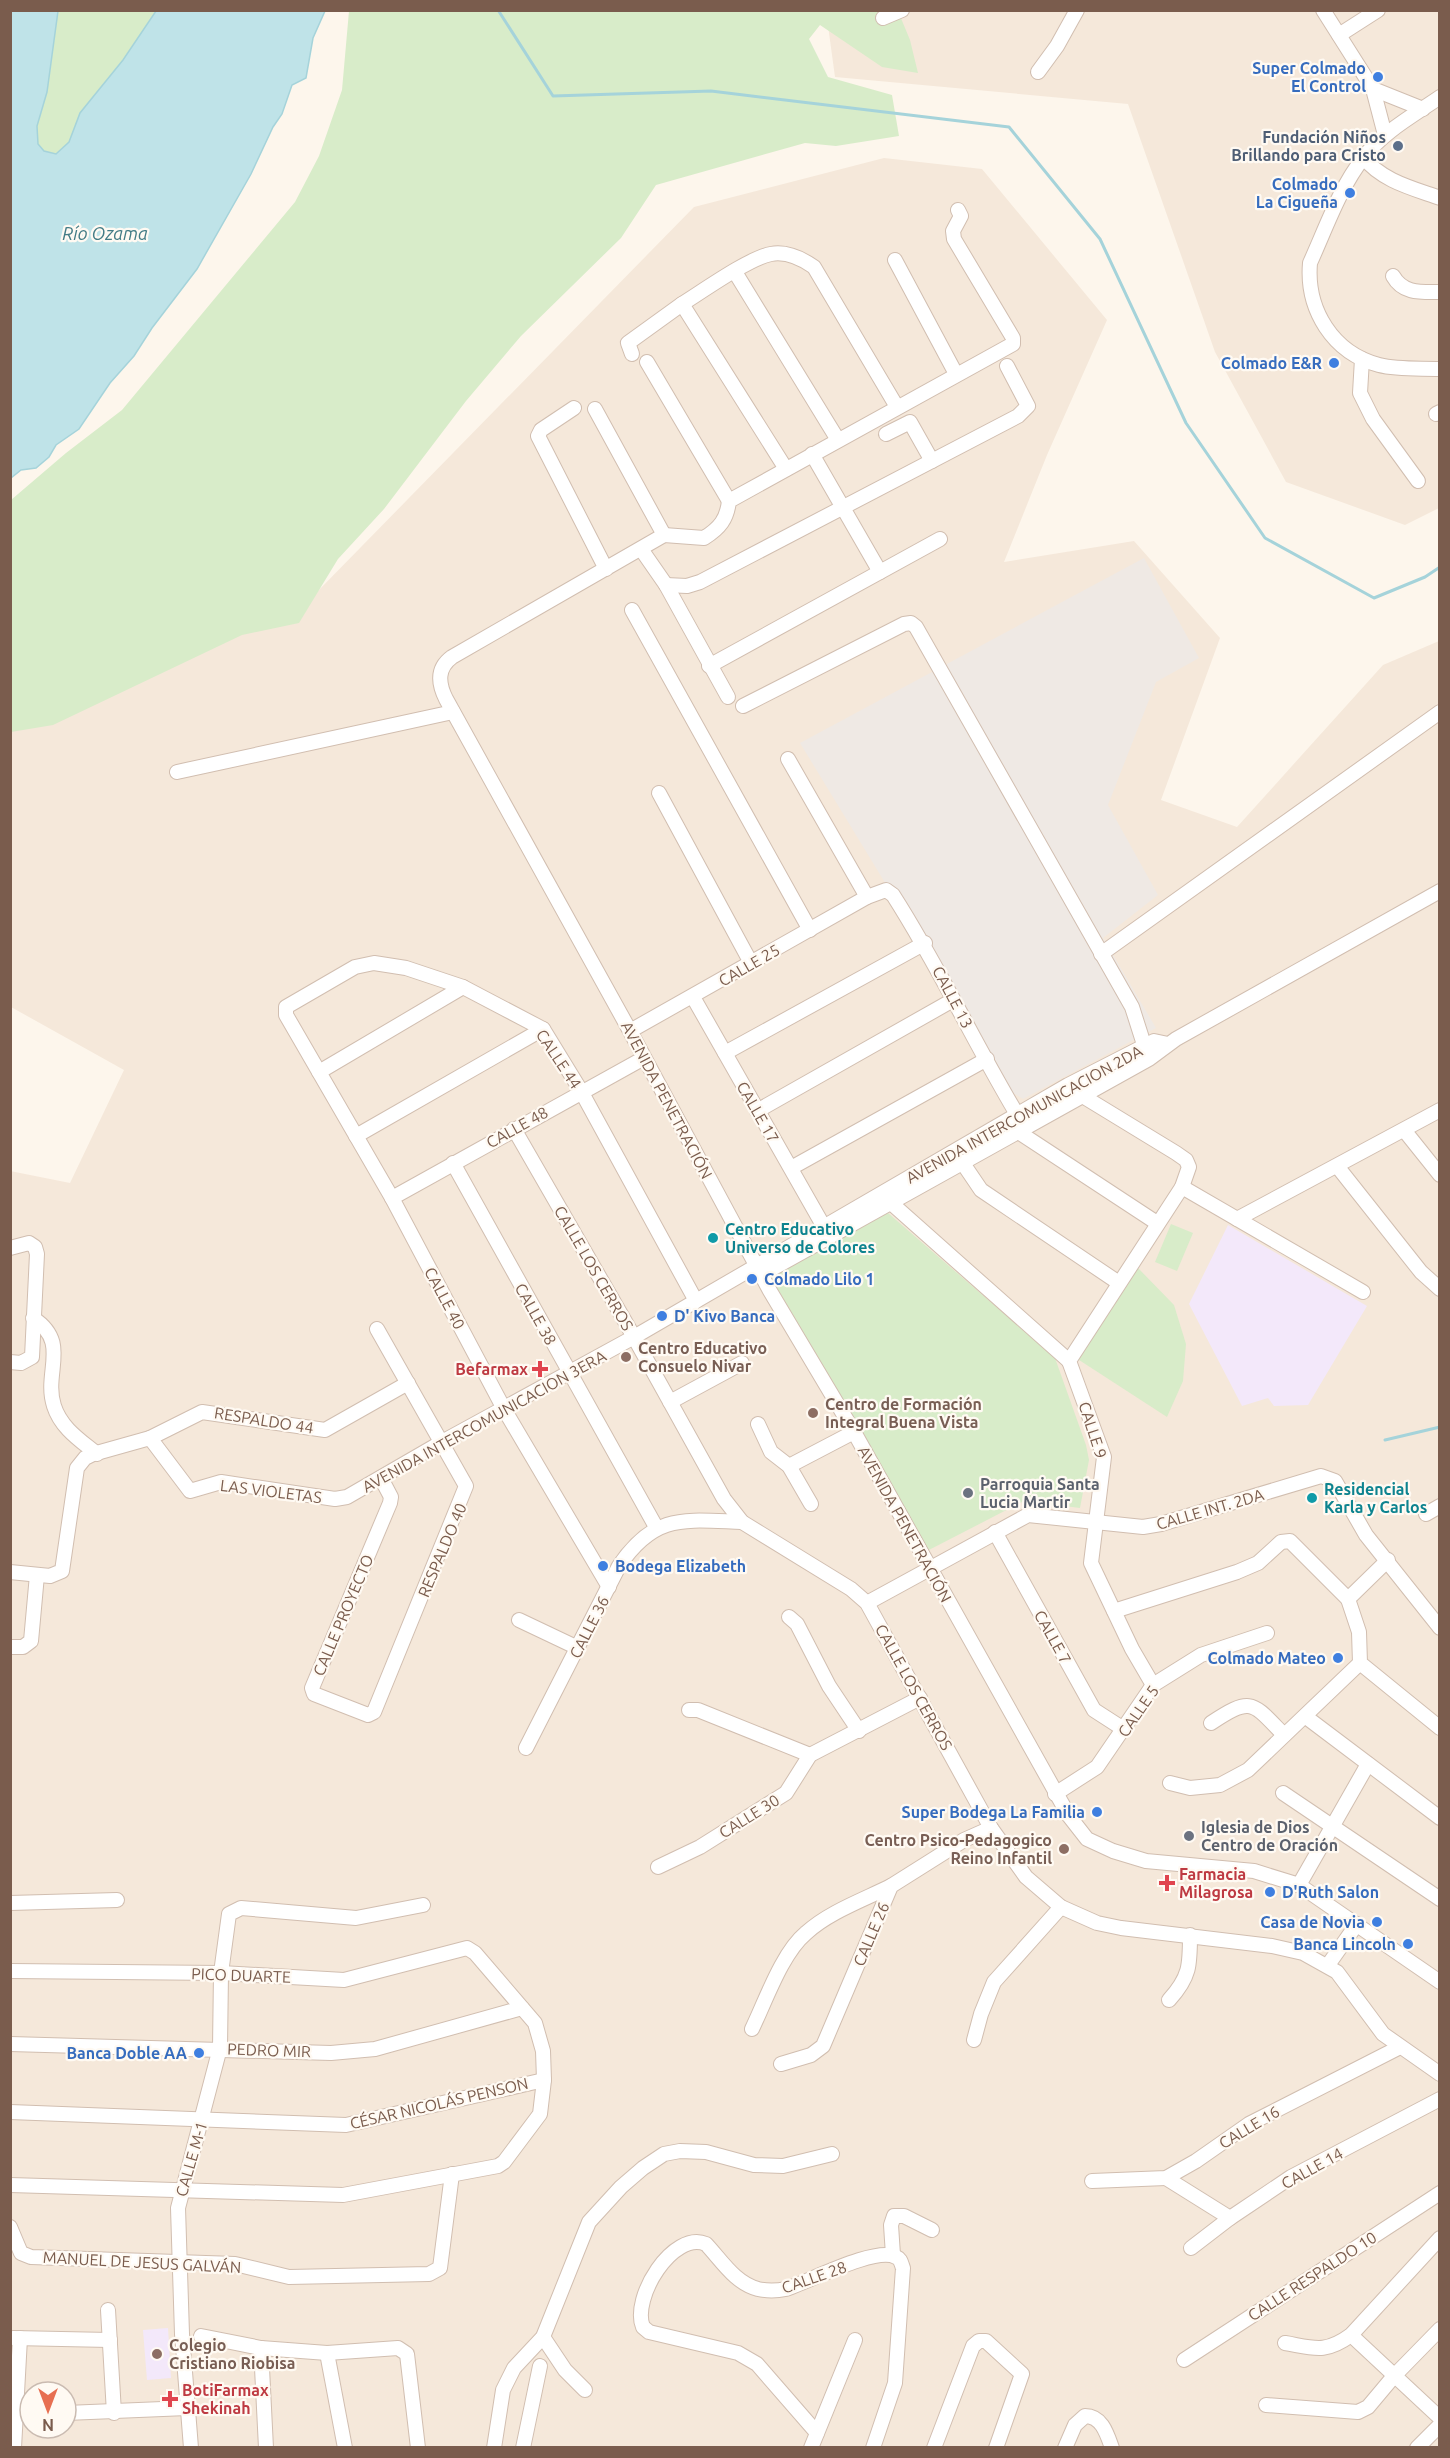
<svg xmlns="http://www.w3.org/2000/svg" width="1450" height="2458" font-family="Ubuntu,sans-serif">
	<rect width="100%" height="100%" fill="#fdf6ec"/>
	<g fill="#f5e8da" fill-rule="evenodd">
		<path d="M826,11H1439V508L1405,525L1286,482L1215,352L1128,104L835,77Z"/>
		<path d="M884,158L982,169L1107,320L1047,455L1004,562L1134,541L1220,638L1161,800L1237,827L1383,665L1439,641V2447H11L10,1171L70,1183L124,1070L11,1007V691L314,595L694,207ZM30,2392H66V2428H30Z"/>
	</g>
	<path fill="#efe9e4" d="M1144,558L1199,658L1156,682L1108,805L1158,895L1103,938L1156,1028L1023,1099L1013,1093L800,743Z"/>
	<g fill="#f3e8fa">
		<path d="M1228,1225L1367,1306L1308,1405L1274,1406L1268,1398L1242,1406L1189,1304Z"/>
		<path d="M168,2328L171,2378L147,2380L143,2330Z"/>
	</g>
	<g fill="#d8ecc9">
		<path d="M58,11H156L123,60L80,113L69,142L56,154L44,151L38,144L37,126L47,92Z"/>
		<path d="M349,11H898L910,40L918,73L882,67L820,25L809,39L828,77L892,95L899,136L836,146L805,143L656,185L621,238L521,336L466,401L384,509L338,559L299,623L242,635L53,725L11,732V500L66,453L122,410L295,202L319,156L342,90Z"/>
		<path d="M888,1213L1055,1358L1086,1445L1089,1460L1080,1508L1024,1501L925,1552L770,1275Z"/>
		<path d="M1171,1224L1193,1233L1177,1271L1155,1262Z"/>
		<path d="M1138,1268L1174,1305L1186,1344L1183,1381L1167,1417L1076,1358Z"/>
	</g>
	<path fill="#bfe3e8" stroke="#a5d3da" stroke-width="1.5" d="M11,10L58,11L47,92L37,126L38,144L44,151L56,154L69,142L80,113L123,60L156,11H325L313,38L306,78L292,85L282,114L273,127L251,174L197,269L152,328L134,356L110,383L79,429L56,445L49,457L36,468L21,470L11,478Z"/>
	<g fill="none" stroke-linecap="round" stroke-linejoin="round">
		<g stroke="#a5d3da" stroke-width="3">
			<path d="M498,10L553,96L711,91L1009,127L1100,239L1186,423L1265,538L1374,598L1425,577L1440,567"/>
			<path d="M1385,1440L1440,1427"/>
		</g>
		<g stroke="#d1beb0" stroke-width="16">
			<g id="minor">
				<path d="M1323,10L1373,89L1385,135"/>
				<path d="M883,18L902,10"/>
				<path d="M1339,35L1378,10"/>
				<path d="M1038,72L1057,46L1077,10"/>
				<path d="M1373,89L1423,109"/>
				<path d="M1440,97C1414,115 1383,132 1364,157C1340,187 1326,228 1310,263C1306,310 1333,353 1379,365C1399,370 1420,368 1440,369"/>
				<path d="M1363,157C1382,181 1412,188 1440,198"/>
				<path d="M895,260L956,374"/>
				<path d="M735,272L838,440"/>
				<path d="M1393,276C1403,294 1421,292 1440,292"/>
				<path d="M632,354L628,343L682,304"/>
				<path d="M1362,359L1360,393L1373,419L1418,481"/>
				<path d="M647,362L729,501"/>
				<path d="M574,408L541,430L538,436L606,569"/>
				<path d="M595,409L664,535L452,657C437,668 438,683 446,699L630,1031L770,1291L854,1432L1069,1816L1087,1839L1113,1851L1146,1861L1254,1871L1299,1885L1440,1982"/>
				<path d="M1436,414L1440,412"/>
				<path d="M886,434L910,422L932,461"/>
				<path d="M812,454L880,572"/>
				<path d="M786,469L682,304C703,291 749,258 771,254C787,251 801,258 814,267L897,407"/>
				<path d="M664,535L704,538C720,528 727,519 729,501L1013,344V338L954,239L953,231L961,216L958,210"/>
				<path d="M641,549L666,585L728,697"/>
				<path d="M666,585L687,586L700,582L1018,416L1028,406L1007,366"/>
				<path d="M632,610L810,930"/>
				<path d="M709,666L940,539"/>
				<path d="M743,706L904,624L911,623L916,627L1132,1007L1147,1054"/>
				<path d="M788,759L867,897"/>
				<path d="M177,772L453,712"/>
				<path d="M659,793L751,963"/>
				<path d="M1101,954L1440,712"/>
				<path d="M693,997L824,1227"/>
				<path d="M630,1031L867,897L886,890L893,895C940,968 976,1047 1021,1121"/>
				<path d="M725,1053L925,943"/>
				<path d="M319,1072L463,987"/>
				<path d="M1076,1092L1176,1153L1186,1160L1189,1167L1182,1187L1069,1361L1104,1457L1091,1563L1132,1649L1153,1685"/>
				<path d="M757,1111L953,1000"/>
				<path d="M514,1129L634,1337L724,1499L742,1522L851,1589L867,1603L991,1828L1026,1877L1061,1907L1097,1923L1121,1928L1272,1946L1303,1953L1337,1972L1383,2034L1440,2074"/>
				<path d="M1404,1130L1440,1175"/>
				<path d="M1017,1131L1157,1223"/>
				<path d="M356,1136L543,1029"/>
				<path d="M962,1162L981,1190L1119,1283"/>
				<path d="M453,1163L656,1527"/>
				<path d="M1337,1166L1421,1272L1440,1289"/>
				<path d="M791,1168L987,1059"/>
				<path d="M1182,1187L1363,1292"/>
				<path d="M392,1198L644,1058"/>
				<path d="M890,1202L1069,1361"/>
				<path d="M1237,1219L1440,1110"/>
				<path d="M10,1248L29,1243L35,1247L37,1254L32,1357L21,1363L10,1362"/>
				<path d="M761,1275L1149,1059L1176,1039L1440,891"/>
				<path d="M33,1318C71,1343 43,1372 54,1406C61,1428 80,1440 97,1454"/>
				<path d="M377,1329L466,1486L374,1712L368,1715L314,1694L312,1688L390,1503L391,1497L381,1478"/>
				<path d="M670,1402L742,1363"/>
				<path d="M758,1424L771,1452L789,1466L811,1504"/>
				<path d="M150,1438L202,1412L325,1430L408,1383"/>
				<path d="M789,1466L854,1432"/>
				<path d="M1426,1514L1440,1506"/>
				<path d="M995,1532L1094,1710L1125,1730"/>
				<path d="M10,1572L50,1576L62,1571L77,1468L85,1458L93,1454L150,1438L190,1491L221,1482L335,1499L347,1497L442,1442L634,1337L1068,1085L1154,1041L1168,1044"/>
				<path d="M609,1587L504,1409L392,1198L286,1015V1007L355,967L374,963L406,968L463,987L543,1029L581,1091L696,1301"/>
				<path d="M1348,1599L1388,1560"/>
				<path d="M867,1603L1028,1515L1143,1527L1161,1524L1321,1476L1335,1481L1366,1535L1440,1628"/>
				<path d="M1114,1611L1237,1572L1258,1563L1281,1542L1290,1541L1348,1599L1359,1632L1360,1663L1440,1728"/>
				<path d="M789,1617L797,1624L829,1686L859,1731"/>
				<path d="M519,1620L578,1648"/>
				<path d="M10,1647H23L31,1641L37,1575"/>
				<path d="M689,1710H698L810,1755"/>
				<path d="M1306,1717L1440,1818"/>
				<path d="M1211,1723C1252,1696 1252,1702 1284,1735"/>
				<path d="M526,1748L619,1566C655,1513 684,1520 742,1522"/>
				<path d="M1170,1783L1190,1788L1220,1785L1248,1770L1360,1663"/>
				<path d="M1283,1793L1440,1899"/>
				<path d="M1055,1794L1097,1767L1153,1685L1201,1655L1267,1633"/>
				<path d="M658,1867L700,1847L786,1793L810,1755L920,1698"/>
				<path d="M1299,1885L1368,1764"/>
				<path d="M10,1903L117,1900"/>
				<path d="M1328,1965L1357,1924"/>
				<path d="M10,1971L221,1973L344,1980L467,1948L475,1953L535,2023L543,2051L544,2080L540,2114L504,2162L498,2166L343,2195L10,2185"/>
				<path d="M1169,2000C1190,1977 1190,1965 1190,1935"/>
				<path d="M752,2029C766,2000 782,1953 806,1933C829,1912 863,1900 891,1886"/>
				<path d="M974,2040L981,2014L994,1982L1061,1907"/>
				<path d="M10,2044L331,2053L375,2049L522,2008"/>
				<path d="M781,2064L811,2055L823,2046L891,1886L964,1840L991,1828"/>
				<path d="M10,2112L346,2125L544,2080"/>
				<path d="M1166,2178L1230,2218"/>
				<path d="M1092,2181L1166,2178L1196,2161L1249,2124L1400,2047"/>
				<path d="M10,2227L21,2253L31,2257L235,2264L289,2277L429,2274L440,2268L452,2174"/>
				<path d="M1191,2248L1230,2218L1291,2177L1440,2099"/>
				<path d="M893,2255L891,2225L894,2216H904L932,2230"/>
				<path d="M108,2310L114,2413"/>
				<path d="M1351,2335L1440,2418"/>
				<path d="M201,2336L261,2348L327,2353L398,2348L407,2354L418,2448"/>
				<path d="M543,2337L565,2370L585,2390"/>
				<path d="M13,2338L110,2340"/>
				<path d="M1285,2343C1314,2348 1325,2354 1351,2335L1440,2238"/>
				<path d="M261,2348L266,2448"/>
				<path d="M327,2353L345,2448"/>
				<path d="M1184,2360L1440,2193"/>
				<path d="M1266,2405L1358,2412L1368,2407L1394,2376L1440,2329"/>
				<path d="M66,2413L187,2408"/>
				<path d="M817,2433L757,2364L738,2353L649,2332L643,2327C631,2298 673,2230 706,2244C722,2261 735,2283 758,2289C767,2291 776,2291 786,2289C808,2282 876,2246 896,2257C901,2259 901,2263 903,2268L895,2383L873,2448"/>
				<path d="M14,2448L20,2338"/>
				<path d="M191,2448L182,2334L178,2208L220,2048L221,1973L229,1914L241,1908L356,1918L423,1905"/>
				<path d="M494,2448L503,2390L514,2368L543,2337L589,2222L621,2187L643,2168L664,2154L680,2151L706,2152L754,2165L783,2166L832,2154"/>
				<path d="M523,2448L540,2366"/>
				<path d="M811,2448L855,2340"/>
				<path d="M934,2448L973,2346L979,2341H986L1022,2374L996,2448"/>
				<path d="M1065,2448L1075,2425L1085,2416C1102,2416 1107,2434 1112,2448"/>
				<path d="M1417,2448L1440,2425"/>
			</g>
		</g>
		<use href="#minor" stroke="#fff" stroke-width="14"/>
	</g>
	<g fill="#3f7fe0" stroke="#fffaf3" stroke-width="2">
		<circle cx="1378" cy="77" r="6"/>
		<circle cx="1350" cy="193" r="6"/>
		<circle cx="1334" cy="363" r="6"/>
		<circle cx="752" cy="1279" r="6"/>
		<circle cx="662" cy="1316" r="6"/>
		<circle cx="603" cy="1566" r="6"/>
		<circle cx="1338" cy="1658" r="6"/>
		<circle cx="1097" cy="1812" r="6"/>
		<circle cx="1270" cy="1892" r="6"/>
		<circle cx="1377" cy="1922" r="6"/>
		<circle cx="1408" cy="1944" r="6"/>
		<circle cx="199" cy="2053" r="6"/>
	</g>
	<circle fill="#5c6f8a" stroke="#fffaf3" stroke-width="2" cx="1398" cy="146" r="6"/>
	<g fill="#0f9aa8" stroke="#fffaf3" stroke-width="2">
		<circle cx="713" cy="1238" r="6"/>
		<circle cx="1312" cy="1498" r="6"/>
	</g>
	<g fill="#8d6e63" stroke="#fffaf3" stroke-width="2">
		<circle cx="626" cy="1357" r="6"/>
		<circle cx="813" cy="1413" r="6"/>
		<circle cx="1064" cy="1849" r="6"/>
		<circle cx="157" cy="2354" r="6"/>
	</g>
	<g fill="#e0444e" stroke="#fffaf3" stroke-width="2">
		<path d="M537 1360h6v6h6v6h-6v6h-6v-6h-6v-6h6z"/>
		<path d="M1164 1874h6v6h6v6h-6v6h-6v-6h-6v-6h6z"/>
		<path d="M167 2390h6v6h6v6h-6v6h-6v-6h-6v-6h6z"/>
	</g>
	<g fill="#6b7280" stroke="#fffaf3" stroke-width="2">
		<circle cx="968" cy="1493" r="6"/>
		<circle cx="1189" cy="1836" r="6"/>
	</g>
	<g text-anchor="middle" stroke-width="4.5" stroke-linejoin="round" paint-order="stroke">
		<g font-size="16" font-weight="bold" fill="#366cbe" stroke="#fffaf3" text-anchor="end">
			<text x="1366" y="74">Super Colmado<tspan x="1366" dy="18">El Control</tspan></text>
			<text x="1338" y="190">Colmado<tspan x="1338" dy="18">La Cigueña</tspan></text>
			<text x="1322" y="369">Colmado E&amp;R</text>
			<text x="764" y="1285" text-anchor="start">Colmado Lilo 1</text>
			<text x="674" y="1322" text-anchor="start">D' Kivo Banca</text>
			<text x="615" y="1572" text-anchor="start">Bodega Elizabeth</text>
			<text x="1326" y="1664">Colmado Mateo</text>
			<text x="1085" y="1818">Super Bodega La Familia</text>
			<text x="1282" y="1898" text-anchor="start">D'Ruth Salon</text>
			<text x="1365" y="1928">Casa de Novia</text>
			<text x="1396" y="1950">Banca Lincoln</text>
			<text x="187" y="2059">Banca Doble AA</text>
		</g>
		<g font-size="16" font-weight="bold" fill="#4e5e75" stroke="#fffaf3" text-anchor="end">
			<text x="1386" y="143">Fundación Niños<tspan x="1386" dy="18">Brillando para Cristo</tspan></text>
		</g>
		<g font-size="16" fill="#7a5c4d" stroke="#fffaf3">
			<text transform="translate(749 965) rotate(-30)" y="6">CALLE 25</text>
			<text transform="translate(953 997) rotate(62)" y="6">CALLE 13</text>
			<text transform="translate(559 1059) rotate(56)" y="6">CALLE 44</text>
			<text transform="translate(667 1100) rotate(62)" y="6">AVENIDA PENETRACIÓN</text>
			<text transform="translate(758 1112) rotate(60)" y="6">CALLE 17</text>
			<text transform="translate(1024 1114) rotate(-29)" y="6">AVENIDA INTERCOMUNICACION 2DA</text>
			<text transform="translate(517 1127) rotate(-29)" y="6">CALLE 48</text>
			<text transform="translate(594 1268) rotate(60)" y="6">CALLE LOS CERROS</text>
			<text transform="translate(445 1298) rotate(62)" y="6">CALLE 40</text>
			<text transform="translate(536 1314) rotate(61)" y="6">CALLE 38</text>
			<text transform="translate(264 1420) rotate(9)" y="6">RESPALDO 44</text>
			<text transform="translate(484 1421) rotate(-29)" y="6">AVENIDA INTERCOMUNICACION 3ERA</text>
			<text transform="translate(1093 1430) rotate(72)" y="6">CALLE 9</text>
			<text transform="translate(271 1491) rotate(7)" y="6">LAS VIOLETAS</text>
			<text transform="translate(1210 1509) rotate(-16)" y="6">CALLE INT. 2DA</text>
			<text transform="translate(905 1524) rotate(61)" y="6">AVENIDA PENETRACIÓN</text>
			<text transform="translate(442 1550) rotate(-67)" y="6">RESPALDO 40</text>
			<text transform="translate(343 1615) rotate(-67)" y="6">CALLE PROYECTO</text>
			<text transform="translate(589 1627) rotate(-63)" y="6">CALLE 36</text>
			<text transform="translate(1053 1637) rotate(61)" y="6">CALLE 7</text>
			<text transform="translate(914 1687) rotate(61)" y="6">CALLE LOS CERROS</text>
			<text transform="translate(1138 1711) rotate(-55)" y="6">CALLE 5</text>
			<text transform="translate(749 1816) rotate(-32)" y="6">CALLE 30</text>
			<text transform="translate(871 1934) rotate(-67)" y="6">CALLE 26</text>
			<text transform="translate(241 1975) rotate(2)" y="6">PICO DUARTE</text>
			<text transform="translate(269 2050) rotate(2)" y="6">PEDRO MIR</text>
			<text transform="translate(439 2103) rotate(-13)" y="6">CÉSAR NICOLÁS PENSON</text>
			<text transform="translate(1249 2127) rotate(-31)" y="6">CALLE 16</text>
			<text transform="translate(191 2159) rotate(-74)" y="6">CALLE M-1</text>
			<text transform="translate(1312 2168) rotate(-29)" y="6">CALLE 14</text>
			<text transform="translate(142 2262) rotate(3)" y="6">MANUEL DE JESUS GALVÁN</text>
			<text transform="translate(1312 2276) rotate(-33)" y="6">CALLE RESPALDO 10</text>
			<text transform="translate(814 2277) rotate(-19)" y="6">CALLE 28</text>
		</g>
		<g font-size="16" font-weight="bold" fill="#0d838f" stroke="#fffaf3" text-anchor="start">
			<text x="725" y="1235">Centro Educativo<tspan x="725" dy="18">Universo de Colores</tspan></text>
			<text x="1324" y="1495">Residencial<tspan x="1324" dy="18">Karla y Carlos</tspan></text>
		</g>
		<g font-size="16" font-weight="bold" fill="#785e54" stroke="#fffaf3" text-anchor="start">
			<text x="638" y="1354">Centro Educativo<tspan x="638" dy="18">Consuelo Nivar</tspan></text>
			<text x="825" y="1410">Centro de Formación<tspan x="825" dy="18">Integral Buena Vista</tspan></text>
			<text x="1052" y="1846" text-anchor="end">Centro Psico-Pedagogico<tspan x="1052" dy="18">Reino Infantil</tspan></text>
			<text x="169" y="2351">Colegio<tspan x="169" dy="18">Cristiano Riobisa</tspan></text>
		</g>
		<g font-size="16" font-weight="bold" fill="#be3a42" stroke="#fffaf3" text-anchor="start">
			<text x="528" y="1375" text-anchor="end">Befarmax</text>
			<text x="1179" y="1880">Farmacia<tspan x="1179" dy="18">Milagrosa</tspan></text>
			<text x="182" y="2396">BotiFarmax<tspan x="182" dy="18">Shekinah</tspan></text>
		</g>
		<g font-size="16" font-weight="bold" fill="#5b616d" stroke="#fffaf3" text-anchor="start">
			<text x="980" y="1490">Parroquia Santa<tspan x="980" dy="18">Lucia Martir</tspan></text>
			<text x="1201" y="1833">Iglesia de Dios<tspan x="1201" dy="18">Centro de Oración</tspan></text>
		</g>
		<g font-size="18" font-style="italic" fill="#437c86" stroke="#fffaf3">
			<text x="105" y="240">Río Ozama</text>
		</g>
	</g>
	<rect width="1450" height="2458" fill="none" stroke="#7a5c4d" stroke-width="24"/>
	<g transform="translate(48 2410) rotate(180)"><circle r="28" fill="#fffaf3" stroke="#cabbb1" stroke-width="1.5"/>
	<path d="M0-4.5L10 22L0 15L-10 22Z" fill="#e76f51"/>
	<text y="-9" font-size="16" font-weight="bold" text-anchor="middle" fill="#7a5c4d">N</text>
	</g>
</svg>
